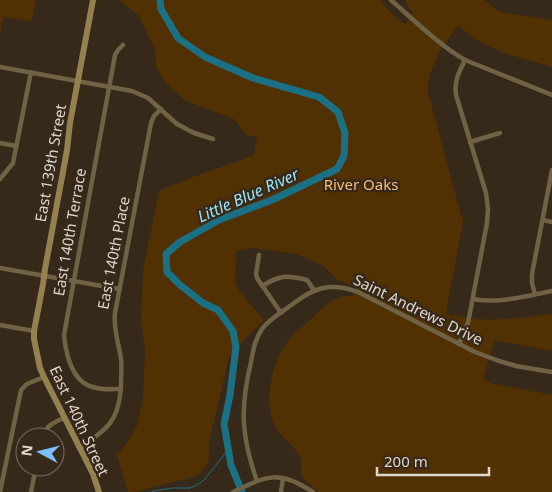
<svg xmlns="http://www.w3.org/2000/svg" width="552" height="492" font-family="'Noto Sans',sans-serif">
	<rect width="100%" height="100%" fill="#37291a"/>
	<g fill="#513102">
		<path d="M0,0H36L32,21L3,17L0,34Z"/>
		<path d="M119,0H380C388,10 395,18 406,24L413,13L409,8L405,0H484L500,12L552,20V67L546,65L504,53L480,42L458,26L439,52L430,74L427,89L463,222L446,312L447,315L489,320L519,318L552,314V351L495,340L483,379L490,383L552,395V492H318L301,476C301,471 302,466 301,461C300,450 281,437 276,428C262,404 272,360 289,340C294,333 302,327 309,321C321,310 335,293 353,296L358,288L338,280L324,266L297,254L253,248L236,251L235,284L247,301L264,320L249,335L229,357L209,443V460L205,467L198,476L133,492H128L117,455L130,439L137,426L143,400L145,351L141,321L143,270L159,191C190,177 223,167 254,155L257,137L246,135L234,119L186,101L165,82L156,67L155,50L139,16Z"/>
	</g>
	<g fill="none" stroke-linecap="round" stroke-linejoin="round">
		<path stroke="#1a7186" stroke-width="1" d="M152,492L154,491L172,488H190L197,485L204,480L228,450"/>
		<path stroke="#1a7186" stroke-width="7" d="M160,0L161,9L178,38L205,57L253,78L319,97L338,112L345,133L344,156L337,169L272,200L219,220L180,242L166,254L167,272L180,285L203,303L218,310L233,331L236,347L230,395L224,424L231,465L242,492"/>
		<g stroke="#706345" stroke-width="4.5">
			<path d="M391,0C415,21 438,44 465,60L552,95"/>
			<path d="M0,67L132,91L148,98L177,124L194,133L213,139"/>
			<path d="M470,142L500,133"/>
			<path d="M0,143L16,146"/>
			<path d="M0,179L13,163L31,72"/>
			<path d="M543,220L552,222"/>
			<path d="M259,255L256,274L257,278L281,313"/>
			<path d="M0,268L119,289"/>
			<path d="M262,286C280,275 286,275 307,280L314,290"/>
			<path d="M535,294L532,283V274L552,170"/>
			<path d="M473,299C499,304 526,296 552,291"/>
			<path d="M0,325L34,331"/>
			<path d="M459,344L468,323L487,223L488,209L486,193L456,95C454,81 459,72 465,60"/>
			<path d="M121,389C113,389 104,390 97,388C72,385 66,355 64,335L115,55L118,50L123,45"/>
			<path d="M42,437C46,426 54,422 64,418"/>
			<path d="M79,448C109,429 120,419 121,383C121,375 122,367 121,359C119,344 113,329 115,313L151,123L154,116L161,109"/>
			<path d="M257,481C241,436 240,408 251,362C253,351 255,339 262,329C269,319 284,311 294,303C315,287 332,282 358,292L475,352L499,361L516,366L552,372"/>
			<path d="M0,492L21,390L27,384L44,377"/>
			<path d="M31,492L36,467"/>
			<path d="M233,492C268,475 279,470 313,492"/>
			<path d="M281,492L283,478"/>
		</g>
		<path stroke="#958150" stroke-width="6" d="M93,0L70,123L67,150L45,269L43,284L34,331V339L40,368L44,377L93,474L99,492"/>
	</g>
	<g text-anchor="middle" stroke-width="5" stroke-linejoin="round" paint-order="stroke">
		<g font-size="15" fill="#dfd6cd" stroke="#37291a">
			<text transform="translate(51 163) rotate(-80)" y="5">East 139th Street</text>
			<text transform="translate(70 232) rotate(-80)" y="5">East 140th Terrace</text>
			<text transform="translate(114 253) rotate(-79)" y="5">East 140th Place</text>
			<text transform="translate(418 310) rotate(26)" y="5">Saint Andrews Drive</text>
			<text transform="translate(79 421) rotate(65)" y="5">East 140th Street</text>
		</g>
		<g font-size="15" fill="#f6bc79" stroke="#37291a">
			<text x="361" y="190">River Oaks</text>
		</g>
		<g font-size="16" font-style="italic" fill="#98e4fa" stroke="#37291a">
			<text transform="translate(248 195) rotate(-24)" y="6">Little Blue River</text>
		</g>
	</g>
	<g transform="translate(40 452) rotate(277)"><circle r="24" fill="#37291a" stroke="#7a6e62"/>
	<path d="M0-4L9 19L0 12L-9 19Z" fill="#7cbef9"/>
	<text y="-8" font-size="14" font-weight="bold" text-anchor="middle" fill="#dfd6cd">N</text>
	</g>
	<path d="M377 467v8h112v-8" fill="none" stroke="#dfd6cd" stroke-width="2.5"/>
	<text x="384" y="467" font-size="15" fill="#dfd6cd" stroke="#37291a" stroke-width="4" paint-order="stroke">200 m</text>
</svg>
